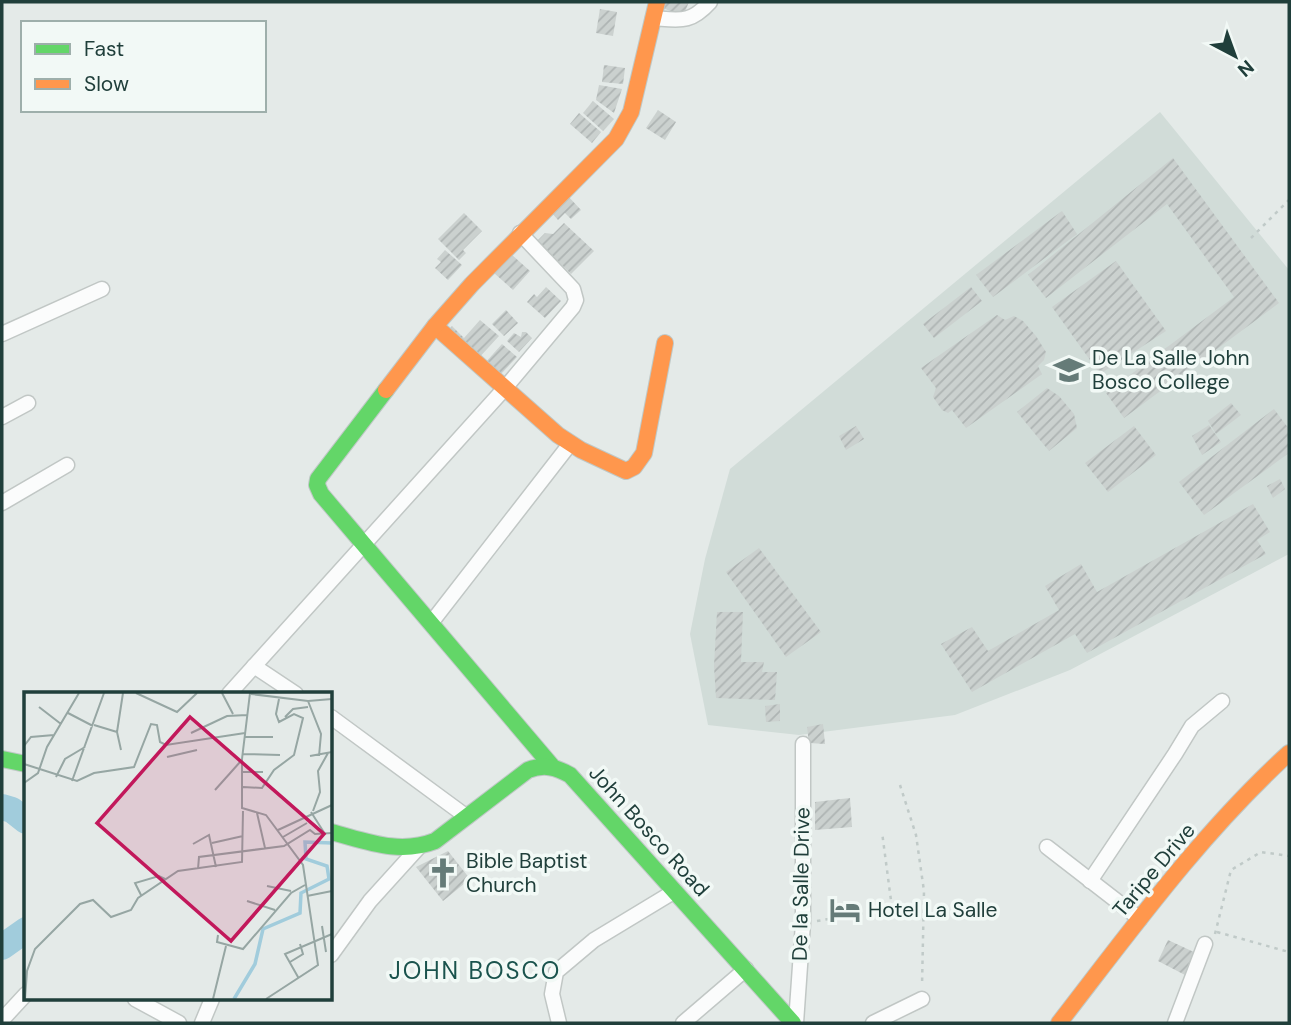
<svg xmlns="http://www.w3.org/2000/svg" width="1291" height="1025" font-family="'DM Sans',sans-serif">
	<defs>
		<pattern id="building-hatch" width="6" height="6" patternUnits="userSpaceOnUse" patternTransform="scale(1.75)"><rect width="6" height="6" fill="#cbd1cf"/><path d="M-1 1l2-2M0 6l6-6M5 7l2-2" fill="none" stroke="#aeb4b3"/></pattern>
	</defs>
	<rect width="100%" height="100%" fill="#e4eae8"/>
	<path fill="#d1dcd8" d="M1160,112L1289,270V554L1070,670L955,715L799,735L708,725L690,634L705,559L730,469Z"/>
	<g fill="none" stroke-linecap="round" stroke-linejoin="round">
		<g stroke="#a1ccdc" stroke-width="26">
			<path d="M2,807L12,810L26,821"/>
			<path d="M2,947L26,930"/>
		</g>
	</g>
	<g fill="url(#building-hatch)">
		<path d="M662,2H689L683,16L660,7Z"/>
		<path d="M600,9L617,12L613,36L596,33Z"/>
		<path d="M604,65L625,68L623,84L602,82Z"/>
		<path d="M599,85L622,89L614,113L596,100Z"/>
		<path d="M593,101L614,119L603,131L583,113Z"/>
		<path d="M658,110L676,122L665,140L646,128Z"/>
		<path d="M579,113L601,132L592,143L570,124Z"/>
		<path d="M1173,158L1279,303L1124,418L1106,393L1234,297L1167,204L1046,298L1028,275Z"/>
		<path d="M567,195L581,210L571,219L565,213L558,220L550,211Z"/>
		<path d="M1062,211L1077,234L993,297L976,275Z"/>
		<path d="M464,213L482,231L463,250L466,253L459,260L438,239Z"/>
		<path d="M564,223L594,251L571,274L537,241L545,233L553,234Z"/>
		<path d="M445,250L462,265L448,280L435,268L441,262L437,259Z"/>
		<path d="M511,254L530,271L513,290L494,273Z"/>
		<path d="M1116,261L1166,331L1100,374L1052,307Z"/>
		<path d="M546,287L561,301L545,318L527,302L534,294L537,297Z"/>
		<path d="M971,287L982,301L934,338L923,324Z"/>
		<path d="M506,310L518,323L504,336L492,324Z"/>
		<path d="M997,315L1005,320L1014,316L1023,321L1036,336L1046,352L1044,360L1038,366L1042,374L966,428L952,410L948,413L942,410L933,397L936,388L921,368Z"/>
		<path d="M480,320L499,336L477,360L446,333L452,326L464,338Z"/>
		<path d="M522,332H526L532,338L519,352L507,341L514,333L521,337Z"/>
		<path d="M502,344L517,357L499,376L485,363Z"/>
		<path d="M1047,388L1059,396L1074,414L1077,428L1049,451L1017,412Z"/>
		<path d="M1231,403L1241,415L1216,434L1208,421Z"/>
		<path d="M1274,409L1289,429V453L1204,515L1179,482Z"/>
		<path d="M1209,425L1221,442L1202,455L1192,436Z"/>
		<path d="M856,426L864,439L846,450L839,436Z"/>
		<path d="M1134,426L1156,455L1108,492L1085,463Z"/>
		<path d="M1280,479L1285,489L1273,498L1267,486Z"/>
		<path d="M1253,504L1270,532L1257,540L1266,554L1087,653L1075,634L972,692L941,644L972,627L988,651L1059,610L1045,586L1081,564L1097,592Z"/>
		<path d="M759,548L821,632L786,657L726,572Z"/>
		<path d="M717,612H743L741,662H764L762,672H777L775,700L716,698L714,666Z"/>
		<path d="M780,704V721L766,722L765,706Z"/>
		<path d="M823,724L825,744L809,743L807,727Z"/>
		<path d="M850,798L852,827L815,830V802Z"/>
		<path d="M448,851L470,879L443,901L416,867Z"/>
		<path d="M1168,940L1196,953L1185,975L1158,961Z"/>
	</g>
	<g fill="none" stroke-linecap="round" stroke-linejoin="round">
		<g stroke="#c1c7c5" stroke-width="17">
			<g id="street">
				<path d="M653,18C680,20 690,24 710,2"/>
				<path d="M2,334L102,289"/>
				<path d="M2,417L28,403"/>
				<path d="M2,503L67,465"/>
				<path d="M431,623L570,444"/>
				<path d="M254,666L296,694"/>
				<path d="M229,694L505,388L573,307L576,300L573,289L520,233"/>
				<path d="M331,717L467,817"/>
				<path d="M1047,847L1140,919"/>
				<path d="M1090,881L1175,754L1192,726L1222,701"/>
				<path d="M331,955L370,901L418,848"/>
				<path d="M135,999L179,1023"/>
				<path d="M2,1020L26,994"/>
				<path d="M202,1023L212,999"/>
				<path d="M559,1023L552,994L556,972L594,940L675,891"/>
				<path d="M683,1023L746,969"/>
				<path d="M796,1023L803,923V744"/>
				<path d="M873,1023L922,999"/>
				<path d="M1175,1023L1205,944"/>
			</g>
		</g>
		<g stroke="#bfc8c6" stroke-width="18">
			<g id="fast">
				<path d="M386,390L318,479L317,485L321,494L551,765"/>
				<path d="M2,759L26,764"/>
				<path d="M331,832C366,841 399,855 435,841L528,770C544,764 556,767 570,775L793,1023"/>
			</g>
		</g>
		<g stroke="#bfc8c6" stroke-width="18">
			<g id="slow">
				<path d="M435,326L558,435L581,450L626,471L634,467L644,453L665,343"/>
				<path d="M386,390L435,326L472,284L616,139L631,112L657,2"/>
				<path d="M1059,1023C1131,930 1202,832 1289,753"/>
			</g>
		</g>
		<g stroke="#c0cac8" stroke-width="2.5" stroke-dasharray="3.5 5" stroke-linecap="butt">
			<path d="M1251,238L1289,200"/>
			<path d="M900,785L916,835L924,891L922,986"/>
			<path d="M817,921L892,908L882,832"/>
			<path d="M1217,932L1289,952"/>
			<path d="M1215,934L1231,870L1261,852L1289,856"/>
		</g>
		<use href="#street" stroke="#fbfcfc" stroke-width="14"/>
		<use href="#fast" stroke="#63d668" stroke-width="16"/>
		<use href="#slow" stroke="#ff974d" stroke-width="16"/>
	</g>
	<defs>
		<g id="university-bare" transform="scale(2.415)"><path d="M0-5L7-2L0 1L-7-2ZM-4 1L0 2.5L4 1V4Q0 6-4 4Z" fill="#657b78" stroke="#f2f9f6" stroke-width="2.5" paint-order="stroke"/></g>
		<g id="church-bare" transform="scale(2.415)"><path d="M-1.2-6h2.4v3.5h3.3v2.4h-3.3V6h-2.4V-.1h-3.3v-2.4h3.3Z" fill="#657b78" stroke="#f2f9f6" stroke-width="2.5" paint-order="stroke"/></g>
		<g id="hotel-bare" transform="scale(2.415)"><path d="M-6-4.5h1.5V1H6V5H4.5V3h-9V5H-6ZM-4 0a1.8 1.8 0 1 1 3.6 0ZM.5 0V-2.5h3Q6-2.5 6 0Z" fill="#657b78" stroke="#f2f9f6" stroke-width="2.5" paint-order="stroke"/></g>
	</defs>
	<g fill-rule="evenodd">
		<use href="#university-bare" x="1069" y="370"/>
		<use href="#church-bare" x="443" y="873"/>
		<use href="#hotel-bare" x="845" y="910"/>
	</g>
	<g text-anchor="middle" stroke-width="7" stroke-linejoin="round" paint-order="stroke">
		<g font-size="21" fill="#203f3b" stroke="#f2f9f6" text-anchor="start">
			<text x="1092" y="365">De La Salle John<tspan x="1092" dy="24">Bosco College</tspan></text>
			<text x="466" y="868">Bible Baptist<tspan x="466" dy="24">Church</tspan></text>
			<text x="868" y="917">Hotel La Salle</text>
		</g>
		<g font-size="21" fill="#203f3b" stroke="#f2f9f6">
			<text transform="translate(649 831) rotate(48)" y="7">John Bosco Road</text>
			<text transform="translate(1154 870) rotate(-50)" y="7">Taripe Drive</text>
			<text transform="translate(801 884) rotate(-89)" y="7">De la Salle Drive</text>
		</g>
		<g font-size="24" letter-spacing="2" fill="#1a534d" stroke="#f2f9f6">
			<text x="475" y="979">JOHN BOSCO</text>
		</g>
	</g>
	<g transform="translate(24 692)">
		<rect width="308" height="308" fill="#e4eae8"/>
		<path fill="none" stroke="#a1ccdc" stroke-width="3.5" d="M210,307L231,272L239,237L276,221L277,201L305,187L303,174L282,167L281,150L308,151"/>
		<path fill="none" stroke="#96a6a3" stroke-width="2" d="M112,1L153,20L173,1M198,1L209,22M226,1L218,67V116L242,123L279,173L294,273L242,307M227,2L284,9L308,7M284,9L297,42L295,64M15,15L37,32M44,21L69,34M261,25L269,17L284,15M70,33L93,40M167,41L203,24L223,23M221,45H249M0,54L7,45L30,43M97,58L93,40L99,1M219,62L256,63M286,64L308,60M143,65L173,58M0,72L53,89L70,81L110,75L127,32L133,33L136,50L142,53L221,41M218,80H239M32,85L41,67L61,55M48,89L80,1M0,91L14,81L23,55L55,1M219,95L238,96L250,78L270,63L279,26L270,22L255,30L252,22L255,7M191,98L216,70M289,119L296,100L294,79L304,61M287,120L301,142M233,121L241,156M254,138L308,113M259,145L283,131M188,151L219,144M169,152L185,143L192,175M174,177L175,165L260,154L286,138L291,142L308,141M243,194L267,199M117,203L111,191L135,184L141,187M283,204L308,199M223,209L251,218M298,234L302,260M194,243L193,250L219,257L267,201L281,193M266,270L279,262L276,252M274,285L261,262L308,242M1,307L3,279L11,257L56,212L69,208L87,225L107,218L114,206L154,179L218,170L219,119M189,307L202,254"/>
		<path fill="#c2185b" fill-opacity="0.15" stroke="#c2185b" stroke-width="3.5" d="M166,25L300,142L207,249L73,131Z"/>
		<rect width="308" height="308" fill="none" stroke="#203f3b" stroke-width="3.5"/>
	</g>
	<rect width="1291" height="1025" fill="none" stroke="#203f3b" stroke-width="7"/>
	<rect x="21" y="21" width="245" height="91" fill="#f2f9f6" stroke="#9eafab" stroke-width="2"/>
	<rect x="35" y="44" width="35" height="10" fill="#63d668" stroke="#9eafab" stroke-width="2"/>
	<text x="84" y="56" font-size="21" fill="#203f3b">Fast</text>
	<rect x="35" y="79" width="35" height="10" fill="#ff974d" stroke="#9eafab" stroke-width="2"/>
	<text x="84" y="91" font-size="21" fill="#203f3b">Slow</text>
	<g transform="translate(1235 56) rotate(139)" stroke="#f2f9f6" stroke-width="5" paint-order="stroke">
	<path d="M0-5L12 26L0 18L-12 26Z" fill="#203f3b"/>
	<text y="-10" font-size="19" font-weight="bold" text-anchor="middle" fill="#203f3b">N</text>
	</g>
</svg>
